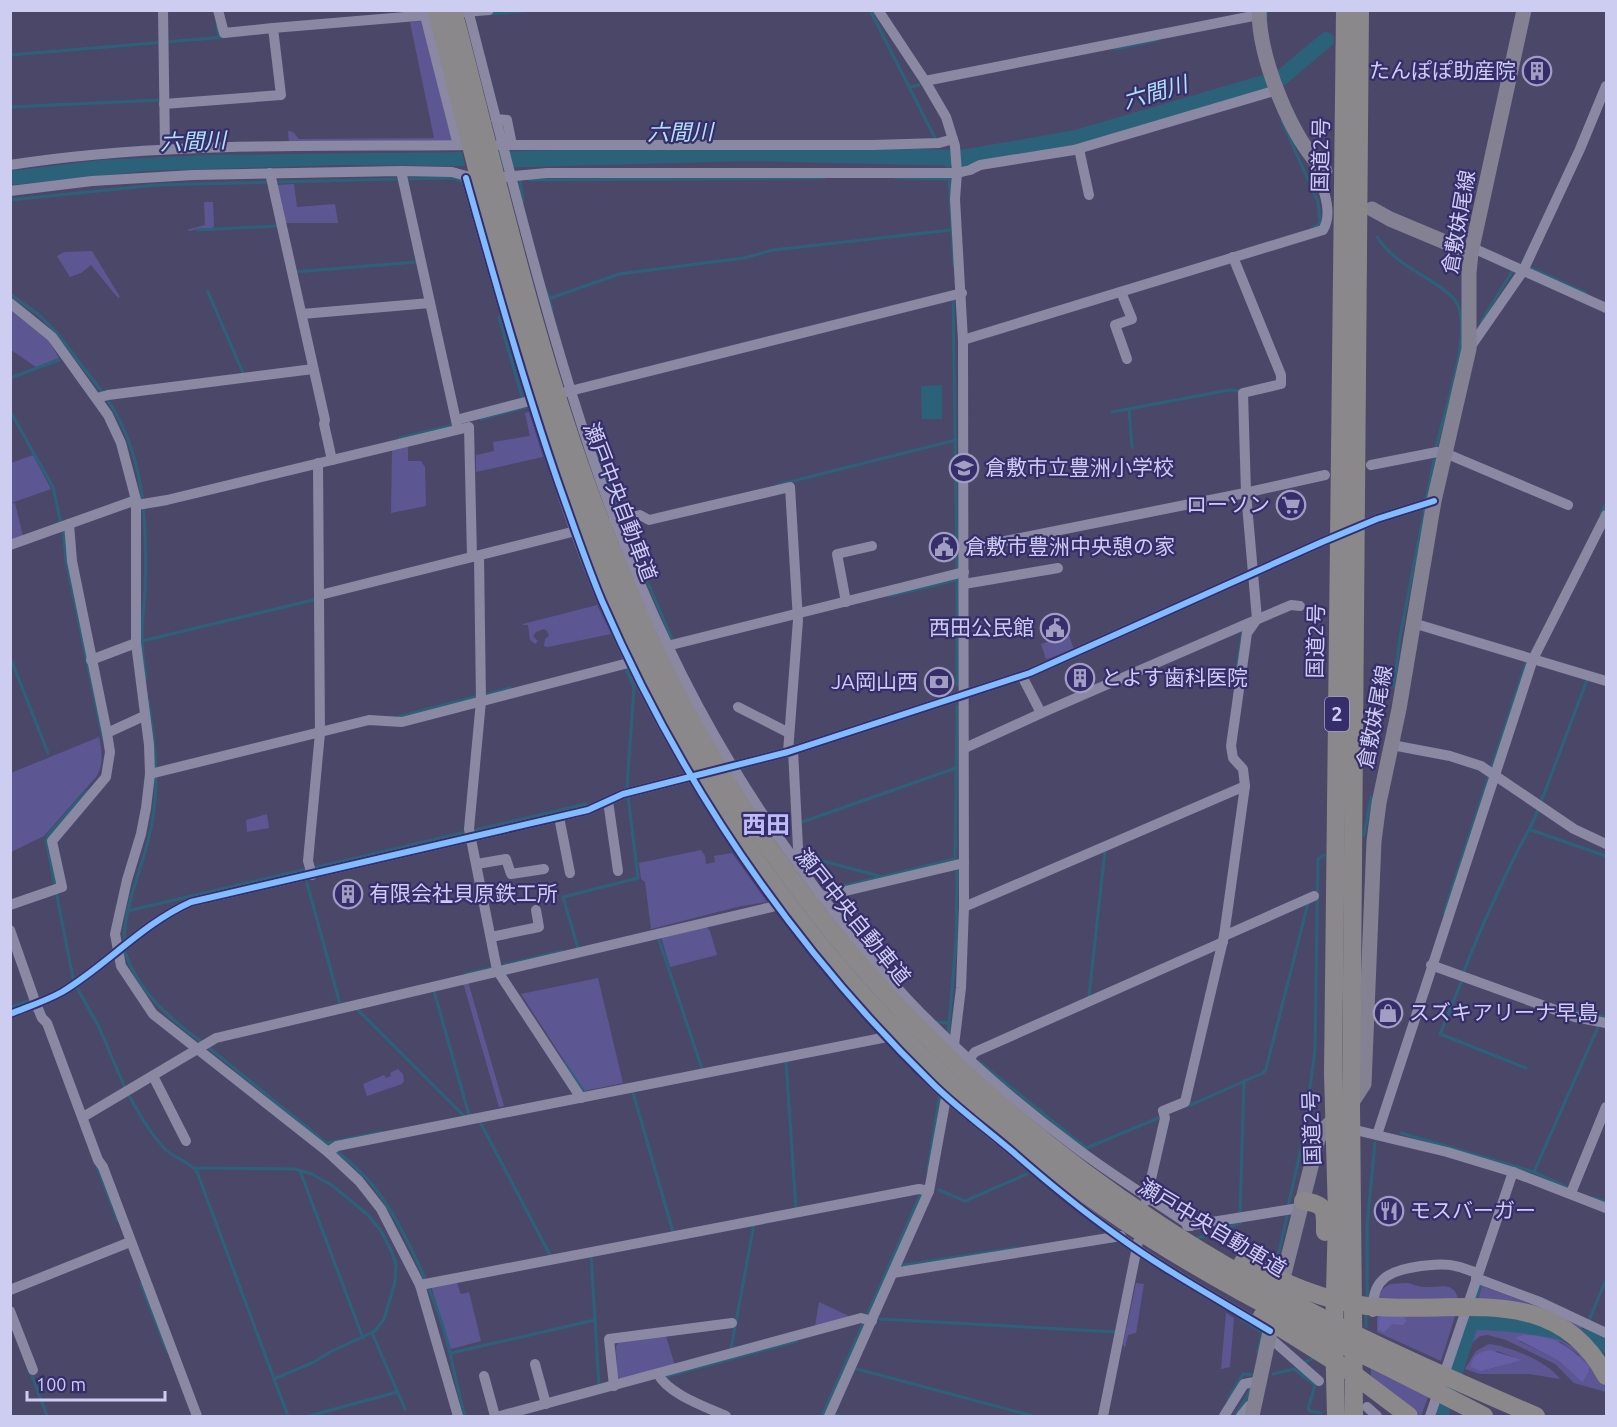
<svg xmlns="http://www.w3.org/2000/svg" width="1617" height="1427" font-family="Ubuntu,'Noto Sans JP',sans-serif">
	<rect width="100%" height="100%" fill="#4b4769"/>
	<g fill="#5c5793" fill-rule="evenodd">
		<path d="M421,21L454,141L289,144L288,131L293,132L299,139L434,138L410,22Z"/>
		<path d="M294,184L297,207L335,204L338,223H284L276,185Z"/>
		<path d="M204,202H213L214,225L213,228L197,229L190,231L187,230L205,225Z"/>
		<path d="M92,251L120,297L118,298L91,265L81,273L70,277L57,256L64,252Z"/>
		<path d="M10,310L49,341L59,358L36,367L11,350Z"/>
		<path d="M529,412L543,457L476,472V455L494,451L493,442L530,436L525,413Z"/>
		<path d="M408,446V461H421L425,467L426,506L391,513L392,451L393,449Z"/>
		<path d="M33,455L51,489L11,503V463Z"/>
		<path d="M15,503L23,536L10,541V504Z"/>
		<path d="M597,605L611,634L548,647L544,646L545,639L549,636L547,631L544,629L536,632L533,636L538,641L535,644L530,640L528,625H523V624Z"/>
		<path d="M1069,635L1074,650L1046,659L1041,644Z"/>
		<path d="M99,737C102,750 104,765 96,777L44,836L11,852V773Z"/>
		<path d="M267,814L269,828L247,832L246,820Z"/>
		<path d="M701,850L705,856L706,864L715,862L714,856L732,853L767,902L741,906L651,929L645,882L641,879L639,863Z"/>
		<path d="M706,926L710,931L717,955L670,967L661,937Z"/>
		<path d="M598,978L623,1083L584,1091L521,994Z"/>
		<path d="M470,981L469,985L504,1106L499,1107L464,986L460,983Z"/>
		<path d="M398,1069L403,1074L404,1081L402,1084L367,1096L363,1084L384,1075L386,1078L391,1076L390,1073Z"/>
		<path d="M457,1282L460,1293L462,1294L469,1292L481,1341L451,1349L431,1286Z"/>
		<path d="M1136,1283L1144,1284L1136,1333L1128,1335L1125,1348L1123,1344Z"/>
		<path d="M1408,1283C1413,1284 1419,1287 1423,1287C1438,1288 1454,1280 1458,1299L1376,1300C1386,1282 1388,1284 1408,1283Z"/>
		<path d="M1482,1286L1543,1309L1582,1327L1580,1332L1478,1300Z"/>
		<path d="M819,1302L851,1317L815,1326Z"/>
		<path d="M1226,1313L1234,1318L1230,1367L1221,1369Z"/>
		<path d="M1377,1313H1456L1441,1361L1377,1332Z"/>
		<path d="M1484,1327C1531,1332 1563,1328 1594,1368C1600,1376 1605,1382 1606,1392L1574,1383L1555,1364L1506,1340L1488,1335L1480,1336L1473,1342L1466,1352L1476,1328ZM1519,1341L1561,1342L1579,1355L1581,1381L1559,1361Z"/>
		<path d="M666,1336L675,1366L621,1380L617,1377L616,1346L620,1341Z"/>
		<path d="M1489,1344C1509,1346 1549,1362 1560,1379L1529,1374H1480L1465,1369L1476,1351ZM1497,1351L1522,1360L1481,1371Z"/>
		<path d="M1371,1369L1428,1397L1421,1416L1371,1379Z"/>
	</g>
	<g fill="#665fa6">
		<path d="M1395,1315H1404L1406,1321L1403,1325L1392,1324L1384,1332L1378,1330L1379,1316Z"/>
		<path d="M1523,1335C1552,1335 1570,1345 1589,1367L1588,1373L1582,1382L1559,1361L1515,1338Z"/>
		<path d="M1489,1350L1523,1360L1481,1371L1471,1367C1471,1356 1480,1352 1489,1350Z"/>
	</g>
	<g fill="#2c6279">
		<path d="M462,152L465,166L341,165L146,171L11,185V171L101,160L208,155Z"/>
		<path d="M942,385V419H922L921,386Z"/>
	</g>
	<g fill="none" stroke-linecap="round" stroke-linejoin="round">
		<g stroke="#2c6279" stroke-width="3">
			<path d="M870,10L935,138"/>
			<path d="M489,14L535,10"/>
			<path d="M1266,18L1267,10"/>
			<path d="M217,24L219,37"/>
			<path d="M1115,49L1158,40"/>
			<path d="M10,55L225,37"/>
			<path d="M910,87L919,85"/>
			<path d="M10,107L161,100"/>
			<path d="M1282,121L1318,202L1320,223"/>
			<path d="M934,158V152"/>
			<path d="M948,158V167"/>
			<path d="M949,177L954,266"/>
			<path d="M896,178L949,179"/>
			<path d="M406,179L454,178L463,182"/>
			<path d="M520,180L523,202"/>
			<path d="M530,180L824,178"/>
			<path d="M10,200L156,185L399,179"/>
			<path d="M1312,229L1320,223"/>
			<path d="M197,230L277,226"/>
			<path d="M1377,237C1392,260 1415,270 1437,285C1443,289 1451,295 1455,300C1475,327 1443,415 1436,448"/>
			<path d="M1529,267L1586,293"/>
			<path d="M293,272L417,262"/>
			<path d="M208,292L243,373"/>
			<path d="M547,292L552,309"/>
			<path d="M10,294L39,315L56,332L103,393"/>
			<path d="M953,298L957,570"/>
			<path d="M548,299L619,274L744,258L773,250L951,230"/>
			<path d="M501,317H499L523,400"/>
			<path d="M1481,322L1513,270"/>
			<path d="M10,378L59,360"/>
			<path d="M107,399C146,456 147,524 145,591C144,606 142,621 142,637C142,651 144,665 146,678"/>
			<path d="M1129,409L1132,447"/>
			<path d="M10,411L53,487L61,524"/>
			<path d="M1112,412L1229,390L1241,391"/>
			<path d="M481,419L526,407"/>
			<path d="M589,429L620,517"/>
			<path d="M400,438L454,425"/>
			<path d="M777,485L956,440"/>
			<path d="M1426,501L1435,455"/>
			<path d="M1601,514L1606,503"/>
			<path d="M622,522L672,639"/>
			<path d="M63,530L66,560L103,739"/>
			<path d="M889,596L957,580"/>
			<path d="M142,641L317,599"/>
			<path d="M10,657L48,753"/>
			<path d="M626,669L634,687L627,787"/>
			<path d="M1235,681L1243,629"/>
			<path d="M957,685V579"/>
			<path d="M1394,687L1400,637L1425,508"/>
			<path d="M485,695L510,688"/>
			<path d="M398,717L478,696"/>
			<path d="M1541,802L1587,680"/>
			<path d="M802,822L956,768"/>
			<path d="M1531,830L1606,856"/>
			<path d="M1364,835L1371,797"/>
			<path d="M804,856L879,876"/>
			<path d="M955,861L957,706"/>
			<path d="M313,868L586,804"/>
			<path d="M307,883L340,1004"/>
			<path d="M823,891L955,859"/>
			<path d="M127,911L307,869"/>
			<path d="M1444,913L1527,660"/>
			<path d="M658,937L702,1069"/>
			<path d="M124,939C125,905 140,874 148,841C161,791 156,750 148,700"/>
			<path d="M578,948L563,897L638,878L628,796"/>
			<path d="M125,952C138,992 170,1019 203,1043"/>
			<path d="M466,974L562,951"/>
			<path d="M1463,974C1478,933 1497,893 1516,854C1524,838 1532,826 1539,808"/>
			<path d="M73,978L46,840L49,834L87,791"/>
			<path d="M1462,980L1440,1034L1526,1068"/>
			<path d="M76,986L99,1027L125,1088"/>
			<path d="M434,991L469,1115"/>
			<path d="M1089,996L1105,850"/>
			<path d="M10,1007L28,1001"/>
			<path d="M357,1009L464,1116"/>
			<path d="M1570,1010L1606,1017"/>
			<path d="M935,1022L949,1023"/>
			<path d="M948,1036L956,942L957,869"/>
			<path d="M208,1047L331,1147"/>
			<path d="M786,1061L796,1209"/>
			<path d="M978,1061L1086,1148"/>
			<path d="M565,1064L584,1092"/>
			<path d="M632,1089L673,1232"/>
			<path d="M128,1094C139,1113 150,1134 166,1150C175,1158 190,1162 197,1172L288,1416"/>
			<path d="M1188,1106L1263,1073L1266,1069L1308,903"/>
			<path d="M480,1122L550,1255"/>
			<path d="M1401,1133L1510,1165"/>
			<path d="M327,1143L382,1132"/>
			<path d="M1084,1149L1161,1117"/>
			<path d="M336,1151C348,1160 360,1171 370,1182C403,1221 439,1304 450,1353C455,1375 459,1396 465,1416"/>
			<path d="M1510,1165L1534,1172L1598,1027"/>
			<path d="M97,1166L118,1221"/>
			<path d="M195,1168L295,1169L312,1174L333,1186L368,1215L381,1231L391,1250L396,1264L395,1282L384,1319L375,1331L330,1352L314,1362L274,1379"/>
			<path d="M928,1170L940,1093"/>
			<path d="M300,1171L363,1338"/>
			<path d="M1534,1172L1571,1189"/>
			<path d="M939,1190L965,1201L1027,1174"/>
			<path d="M1594,1198L1606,1202"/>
			<path d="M1288,1207L1304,1135L1315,1050L1318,859L1324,855"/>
			<path d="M1240,1214L1244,1081"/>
			<path d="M1195,1239L1240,1223V1221"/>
			<path d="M591,1255L599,1386"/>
			<path d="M904,1265L1016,1248"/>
			<path d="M1275,1270L1287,1216"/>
			<path d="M141,1284L167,1351"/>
			<path d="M1367,1298V1226L1375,1143"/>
			<path d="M1476,1300L1480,1286"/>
			<path d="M867,1316L921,1193"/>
			<path d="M880,1319L1116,1332"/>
			<path d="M1242,1320L1262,1332"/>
			<path d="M1589,1320L1606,1280"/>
			<path d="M1470,1325L1471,1315"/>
			<path d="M1366,1327V1311"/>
			<path d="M372,1333L405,1409"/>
			<path d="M731,1349L754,1224"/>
			<path d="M1258,1352L1263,1329"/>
			<path d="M451,1353L595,1320"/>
			<path d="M1303,1363L1316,1357"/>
			<path d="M857,1369L1033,1416"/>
			<path d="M31,1373L47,1416"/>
			<path d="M1273,1374L1294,1369L1315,1385L1308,1409L1310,1411L1321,1413"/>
			<path d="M664,1377L797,1341"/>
			<path d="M1228,1399L1243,1374L1255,1375"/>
			<path d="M837,1415L841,1416"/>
			<path d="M309,1416L397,1392"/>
			<path d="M822,1416L864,1322"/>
			<path d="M1235,1416L1249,1393L1251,1385"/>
		</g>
		<g stroke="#2c6279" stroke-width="16">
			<path d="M491,160L750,153L962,158L1076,138L1281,78L1326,40"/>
			<path d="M1440,1416L1470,1325L1475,1322C1520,1323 1564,1329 1606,1345"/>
		</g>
		<g stroke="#8b88a4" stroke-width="10">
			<path d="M163,10L165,148"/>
			<path d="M218,10L224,33L273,28"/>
			<path d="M468,10L496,119L507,120L512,145"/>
			<path d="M878,10L925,81L946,117L955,146L957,173L955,199L963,340L964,907L961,988L952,1062"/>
			<path d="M425,16L458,145"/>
			<path d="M925,81L1258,15"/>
			<path d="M164,104L281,95L273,28L489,10"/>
			<path d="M496,119C542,296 589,481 668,646C714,744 773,836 841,921C869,956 898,991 930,1022C976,1068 1026,1111 1079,1150C1115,1177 1154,1201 1191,1226"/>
			<path d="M498,145H873L939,143L953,139"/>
			<path d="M1079,149L1089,195"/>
			<path d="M10,165C164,141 321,147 476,145"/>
			<path d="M401,171L457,425"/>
			<path d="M270,173L325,420L324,424L332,460"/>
			<path d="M504,177L547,173H957L970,170L980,165L1074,150L1277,90"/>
			<path d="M466,178C495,281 524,383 559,485C572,524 586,563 602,601C681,785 792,944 934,1085C955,1105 978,1123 1001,1142C1038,1173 1075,1205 1114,1233C1163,1269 1217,1299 1269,1330"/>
			<path d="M10,191L92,181L193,175L401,171L452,172L470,177"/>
			<path d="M1473,248L1606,308"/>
			<path d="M1121,292L1132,319L1115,325L1127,359"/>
			<path d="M10,303L52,337L108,415L121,443L136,500V643L149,745L150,774L146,808L141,834L127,880L115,934L121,966L153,1014L328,1152L359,1181L381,1209L420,1285L458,1416"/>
			<path d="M302,314L430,303"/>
			<path d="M963,340L1323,230C1335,211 1320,182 1314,162"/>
			<path d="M1469,349L1523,271L1580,149L1606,86"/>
			<path d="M566,392L962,293"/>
			<path d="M97,398L108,395L313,369"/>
			<path d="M456,420L537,399"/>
			<path d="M1371,465L1437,452L1445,453L1568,505"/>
			<path d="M137,505L167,500L469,427L472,557"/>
			<path d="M609,523L640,515L649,520L790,487L798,620L788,752"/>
			<path d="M69,524L72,561L107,733"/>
			<path d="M10,545L136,500"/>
			<path d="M965,549L1245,493L1325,475"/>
			<path d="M479,556L481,701L469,829L497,970L581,1098"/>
			<path d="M964,584L1058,568"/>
			<path d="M320,595L580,530"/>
			<path d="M846,602L837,554L872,546"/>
			<path d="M1413,623L1606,681"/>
			<path d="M663,647L964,572"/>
			<path d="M91,660L136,643"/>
			<path d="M1022,676L1041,713"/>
			<path d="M738,707L789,733"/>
			<path d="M1392,745L1450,756L1481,766L1574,829L1606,844"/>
			<path d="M965,748L1046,711L1244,625L1291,605L1300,606"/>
			<path d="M793,750L799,867"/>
			<path d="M150,774L369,720L402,722L636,661"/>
			<path d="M608,801L618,871"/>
			<path d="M559,817L570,873"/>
			<path d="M477,864L506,859L511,874L544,869"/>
			<path d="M312,875L308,861L320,733L318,463"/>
			<path d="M816,898L964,863"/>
			<path d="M10,905L62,887L52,841L106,777L110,752L107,733L144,716"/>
			<path d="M964,907L1245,786"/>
			<path d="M10,930L36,1004L42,1018L47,1023L98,1160L103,1167L197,1416"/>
			<path d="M1224,936L1314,896"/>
			<path d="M491,937L539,927L536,910"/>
			<path d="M1431,965L1575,1017L1606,1023"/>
			<path d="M10,1014C27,1007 46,1001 62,992C107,965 142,924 191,902L588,810L623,794L788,752L1030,673L1322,542L1377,519L1434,501"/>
			<path d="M969,1059L975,1052L1223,942"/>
			<path d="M153,1076L186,1141"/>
			<path d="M83,1117L216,1038L780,905"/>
			<path d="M1347,1128L1447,1152L1513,1172L1606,1208"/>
			<path d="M1377,1135L1533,659L1606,515"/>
			<path d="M328,1152L337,1146L887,1037"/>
			<path d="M1571,1193L1606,1107"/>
			<path d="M1146,1201L1165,1118L1163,1111L1185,1102L1224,936L1245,786L1243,769L1233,758L1231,746L1247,633L1257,619L1246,493L1243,393L1281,384V375L1233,257"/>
			<path d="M1187,1226L1299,1208"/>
			<path d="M893,1273L1121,1236"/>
			<path d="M1476,1278L1540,1302L1606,1333"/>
			<path d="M420,1285L919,1189L929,1191"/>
			<path d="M10,1290L130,1242"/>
			<path d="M10,1311L33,1370"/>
			<path d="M1373,1312C1371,1277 1392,1270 1421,1266C1432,1265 1444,1263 1455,1266C1462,1267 1470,1271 1478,1273"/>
			<path d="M1269,1337L1319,1381"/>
			<path d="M535,1364L546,1404"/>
			<path d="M658,1374C668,1394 706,1407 726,1416"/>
			<path d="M484,1376L495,1416"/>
			<path d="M614,1386L609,1339L732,1323"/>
			<path d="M1367,1407L1377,1416"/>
			<path d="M500,1416L861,1318L872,1321"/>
			<path d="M829,1416L929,1191L947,1092"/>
			<path d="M1103,1416L1138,1242"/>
			<path d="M1224,1416L1244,1384L1260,1381"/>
			<path d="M1241,1416L1249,1406L1255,1403"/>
			<path d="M1430,1416L1513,1172"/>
		</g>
		<g stroke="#848292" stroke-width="15">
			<path d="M1259,10C1259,58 1291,139 1325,171"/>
			<path d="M1372,209L1390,219L1471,253"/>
			<path d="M1280,1290L1318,1139L1324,1129L1351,1104L1364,1084L1374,841L1379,803L1399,709L1434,501L1469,349V273L1471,253L1524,10"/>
			<path d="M1252,1416L1274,1313"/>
		</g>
		<g stroke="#8b888b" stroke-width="18">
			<path d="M436,10C470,132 495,256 534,377C578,518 631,657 708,785C807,952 945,1096 1104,1207C1223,1291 1356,1349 1484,1416"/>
			<path d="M453,10C497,177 534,346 595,507C630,601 672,693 724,778C833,959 984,1110 1160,1225C1277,1302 1408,1361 1536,1416"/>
			<path d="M1303,1201C1327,1204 1325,1211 1325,1232"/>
			<path d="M1243,1262C1282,1282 1323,1301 1367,1306C1455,1316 1554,1279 1606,1376"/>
			<path d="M1262,1316L1348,1370L1409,1416"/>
			<path d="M1336,1416L1334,1332L1337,1215L1333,1073L1345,10"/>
			<path d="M1354,1416L1351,1104L1360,10"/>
		</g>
		<g stroke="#362e6b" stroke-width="10">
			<g id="cycleway">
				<path d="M466,178C495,281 524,384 559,485C573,524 586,563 602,601C681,783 793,948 935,1086C959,1109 987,1130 1013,1152C1046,1181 1080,1209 1115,1234C1164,1270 1219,1300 1270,1331"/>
				<path d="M10,1014C27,1007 46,1001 62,992C107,965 142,924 191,902L588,810L623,794L788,752L1030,673L1322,542L1377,519L1434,501"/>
			</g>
		</g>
		<use href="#cycleway" stroke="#80bcff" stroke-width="6"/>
	</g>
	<defs>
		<g id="building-ring" transform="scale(1.5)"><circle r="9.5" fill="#362e6b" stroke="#a09ec2" stroke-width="1.5"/><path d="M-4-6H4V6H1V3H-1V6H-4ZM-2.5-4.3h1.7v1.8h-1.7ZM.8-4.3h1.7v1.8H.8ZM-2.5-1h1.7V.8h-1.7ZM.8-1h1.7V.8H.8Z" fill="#a09ec2"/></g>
		<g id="school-ring" transform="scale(1.5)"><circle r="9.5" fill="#362e6b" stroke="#a09ec2" stroke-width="1.5"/><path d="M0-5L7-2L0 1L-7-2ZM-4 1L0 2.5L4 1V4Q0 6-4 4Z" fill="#a09ec2"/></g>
		<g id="supermarket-ring" transform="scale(1.5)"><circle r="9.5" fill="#362e6b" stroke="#a09ec2" stroke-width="1.5"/><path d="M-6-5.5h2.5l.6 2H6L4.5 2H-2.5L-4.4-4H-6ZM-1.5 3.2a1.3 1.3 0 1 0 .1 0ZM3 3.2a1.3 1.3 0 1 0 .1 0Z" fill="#a09ec2"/></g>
		<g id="civic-ring" transform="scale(1.5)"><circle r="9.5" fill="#362e6b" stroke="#a09ec2" stroke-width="1.5"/><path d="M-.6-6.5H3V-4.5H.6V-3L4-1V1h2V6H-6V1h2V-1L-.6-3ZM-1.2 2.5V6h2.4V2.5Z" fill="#a09ec2"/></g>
		<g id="bank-ring" transform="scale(1.5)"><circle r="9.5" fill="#362e6b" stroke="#a09ec2" stroke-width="1.5"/><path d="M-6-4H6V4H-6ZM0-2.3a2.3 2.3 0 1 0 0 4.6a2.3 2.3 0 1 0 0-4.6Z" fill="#a09ec2"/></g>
		<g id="shop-ring" transform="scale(1.5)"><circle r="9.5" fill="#362e6b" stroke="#a09ec2" stroke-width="1.5"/><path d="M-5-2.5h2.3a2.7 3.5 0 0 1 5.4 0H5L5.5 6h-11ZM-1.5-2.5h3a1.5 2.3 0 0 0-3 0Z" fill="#a09ec2"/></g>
		<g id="restaurant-ring" transform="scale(1.5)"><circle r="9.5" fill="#362e6b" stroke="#a09ec2" stroke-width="1.5"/><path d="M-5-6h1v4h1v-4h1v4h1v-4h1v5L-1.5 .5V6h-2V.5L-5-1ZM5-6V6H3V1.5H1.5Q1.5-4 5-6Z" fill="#a09ec2"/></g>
	</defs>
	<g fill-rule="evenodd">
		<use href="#building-ring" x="1537" y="71"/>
		<use href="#school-ring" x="964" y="468"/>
		<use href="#supermarket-ring" x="1291" y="505"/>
		<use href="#civic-ring" x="944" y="547"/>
		<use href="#civic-ring" x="1055" y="628"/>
		<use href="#building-ring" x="1080" y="678"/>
		<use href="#bank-ring" x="939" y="682"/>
		<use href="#building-ring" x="348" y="894"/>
		<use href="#shop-ring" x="1388" y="1013"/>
		<use href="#restaurant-ring" x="1389" y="1211"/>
	</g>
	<g text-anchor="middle" stroke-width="4.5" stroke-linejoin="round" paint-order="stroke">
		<rect fill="#362e6b" stroke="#a09dca" stroke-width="1.5" x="1325" y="697" width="24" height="34" rx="4.5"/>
		<g font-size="20" font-weight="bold" fill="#cdcdf2">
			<text x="1337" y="721">2</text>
		</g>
		<g font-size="21" fill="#cdcdf2" stroke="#362e6b" text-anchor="start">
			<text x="1516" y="78" text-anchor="end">たんぽぽ助産院</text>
			<text x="985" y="475">倉敷市立豊洲小学校</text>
			<text x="1270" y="512" text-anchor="end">ローソン</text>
			<text x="965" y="554">倉敷市豊洲中央憩の家</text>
			<text x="1034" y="635" text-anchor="end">西田公民館</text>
			<text x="1101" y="685">とよす歯科医院</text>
			<text x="918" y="689" text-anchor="end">JA岡山西</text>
			<text x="369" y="901">有限会社貝原鉄工所</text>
			<text x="1409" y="1020">スズキアリーナ早島</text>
			<text x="1410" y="1218">モスバーガー</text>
		</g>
		<g font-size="21" fill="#cdcdf2" stroke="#362e6b">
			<text transform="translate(1321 155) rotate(-89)" y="7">国道2号</text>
			<text transform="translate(1459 222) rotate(-80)" y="7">倉敷妹尾線</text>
			<text transform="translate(620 502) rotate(69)" y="7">瀬戸中央自動車道</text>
			<text transform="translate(1316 641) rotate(-89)" y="7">国道2号</text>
			<text transform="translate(1375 717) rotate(-79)" y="7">倉敷妹尾線</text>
			<text transform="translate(853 917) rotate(51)" y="7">瀬戸中央自動車道</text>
			<text transform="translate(1312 1128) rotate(-92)" y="7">国道2号</text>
			<text transform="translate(1212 1228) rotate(31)" y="7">瀬戸中央自動車道</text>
		</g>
		<g font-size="22" font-style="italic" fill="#b0e2f7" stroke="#362e6b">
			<text transform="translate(1155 92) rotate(-16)" y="8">六間川</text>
			<text transform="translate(680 132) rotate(-1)" y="8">六間川</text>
			<text transform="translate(193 141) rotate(-2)" y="8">六間川</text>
		</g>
		<g font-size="24" font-weight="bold" fill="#bdbcf6" stroke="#362e6b">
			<text x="766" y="833">西田</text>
		</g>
	</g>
	<rect width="1617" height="1427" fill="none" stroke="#cdcdf2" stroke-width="24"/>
	<path d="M27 1391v9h138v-9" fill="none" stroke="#cdcdf2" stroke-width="3"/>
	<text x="36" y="1391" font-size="18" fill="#cdcdf2" stroke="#362e6b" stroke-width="4.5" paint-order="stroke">100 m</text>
</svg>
